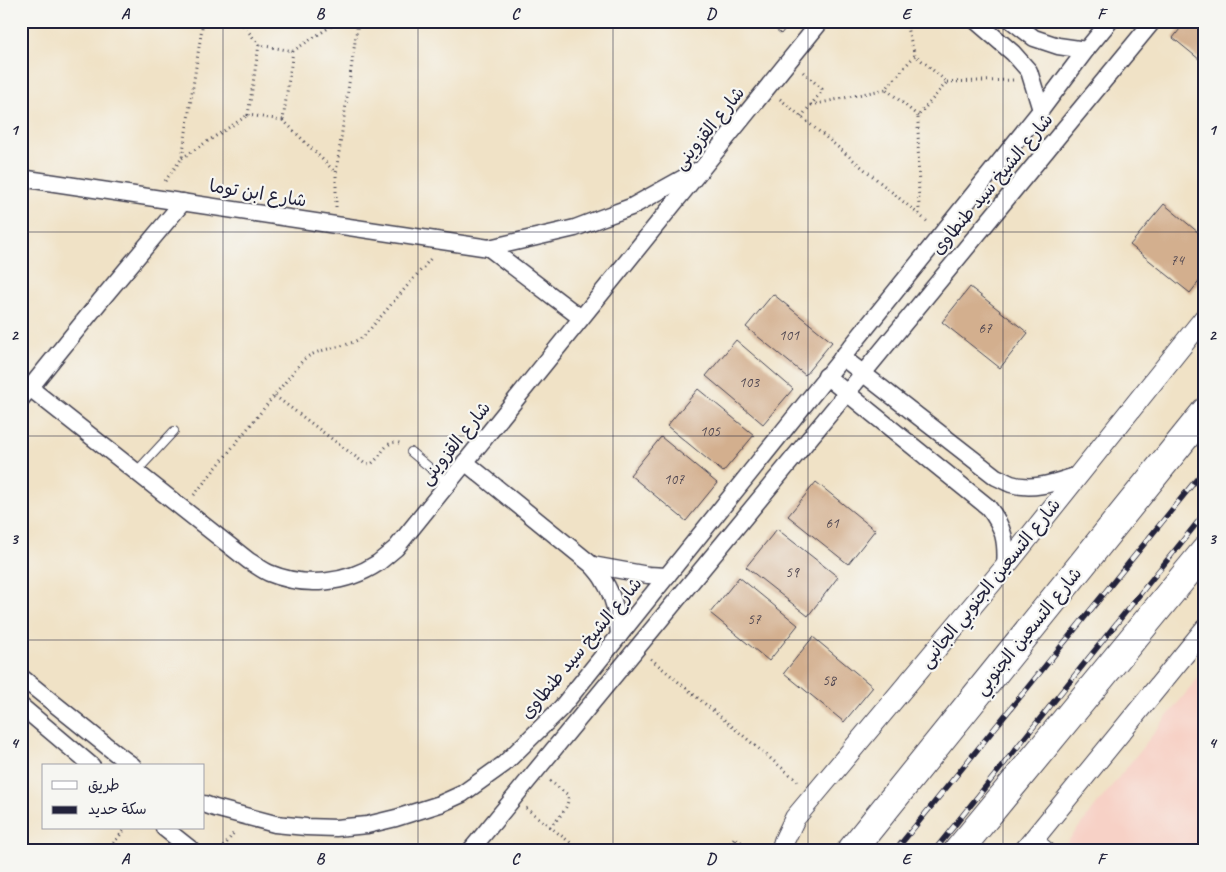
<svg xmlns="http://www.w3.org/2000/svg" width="1226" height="872" font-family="Caveat,'Playpen Sans Arabic',sans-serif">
	<rect width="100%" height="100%" fill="#f6f6f2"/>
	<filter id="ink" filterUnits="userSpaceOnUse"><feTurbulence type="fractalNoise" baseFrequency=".02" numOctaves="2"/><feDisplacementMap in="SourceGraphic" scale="10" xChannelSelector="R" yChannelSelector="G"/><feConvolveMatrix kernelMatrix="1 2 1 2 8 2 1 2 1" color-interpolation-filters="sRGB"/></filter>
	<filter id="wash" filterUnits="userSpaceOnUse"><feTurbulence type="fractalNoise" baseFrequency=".0096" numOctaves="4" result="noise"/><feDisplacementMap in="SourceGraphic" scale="20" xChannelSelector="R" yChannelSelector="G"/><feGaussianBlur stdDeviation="1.12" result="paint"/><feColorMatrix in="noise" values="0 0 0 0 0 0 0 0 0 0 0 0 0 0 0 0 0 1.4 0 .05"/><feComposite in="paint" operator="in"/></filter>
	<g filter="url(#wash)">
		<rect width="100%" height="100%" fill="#f0e2c6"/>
		<path fill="#f7d1c6" d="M1205,669V851H1060Z"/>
		<g id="blocks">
			<g fill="#d3af8e">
				<path d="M766,21H791L781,34Z"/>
				<path d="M1186,21H1205V64L1173,38Z"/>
				<path d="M1164,204L1205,238V274L1190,293L1130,245Z"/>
				<path d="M970,287L1028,333L1000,368L942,322Z"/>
				<path d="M773,294L832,342L805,375L746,327Z"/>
				<path d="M736,340L793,389L763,424L706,376Z"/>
				<path d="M698,389L754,435L723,472L667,426Z"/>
				<path d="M661,437L717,483L686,521L630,475Z"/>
				<path d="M816,482L875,530L848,564L788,516Z"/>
				<path d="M777,529L838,577L808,616L746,567Z"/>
				<path d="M739,577L798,625L769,661L710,613Z"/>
				<path d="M813,637L873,687L844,722L784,673Z"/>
			</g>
		</g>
	</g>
	<g filter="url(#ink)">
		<use href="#blocks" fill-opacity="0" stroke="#413f50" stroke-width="1"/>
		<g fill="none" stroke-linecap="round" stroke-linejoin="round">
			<g stroke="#413f50" stroke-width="10">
				<g id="service">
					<path d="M411,452L448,483"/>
					<path d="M136,472L174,431"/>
					<path d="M1036,836L1054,851"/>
				</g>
			</g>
			<g stroke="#413f50" stroke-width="19">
				<g id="minor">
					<path d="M976,21L1013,53L1029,71L1041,110"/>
					<path d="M1012,21L1034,38L1058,46L1086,50"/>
					<path d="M21,178L489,248L575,228L601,218L631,207L696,171"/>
					<path d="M489,248L581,318"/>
					<path d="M842,357L996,477C1001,479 1006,482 1011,484C1034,491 1056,482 1078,475"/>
					<path d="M826,376L988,507C1004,527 1007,542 1005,567"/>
					<path d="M30,388L249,561C256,565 262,570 269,573C305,588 346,584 378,563C384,558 390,553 396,548L821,21"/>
					<path d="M21,399L101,300L183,202"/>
					<path d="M465,462L592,565C596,570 601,575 604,581C614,597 618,618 619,636"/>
					<path d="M592,565L648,575L667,576"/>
					<path d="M21,677L118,755L133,766"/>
					<path d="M21,706L92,766"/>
					<path d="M204,804L215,808L275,824L306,827L336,828L367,825L396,818L440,804L462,794L504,764L561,708L1041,110L1086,50L1110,21"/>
					<path d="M164,828L193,851"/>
					<path d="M470,851L1153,21"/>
				</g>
			</g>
			<g stroke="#413f50" stroke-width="22">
				<g id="tertiary">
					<path d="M781,851L784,841L795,818L1005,567L1205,317"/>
					<path d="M1024,851L1205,629"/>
				</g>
			</g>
			<g stroke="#413f50" stroke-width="30">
				<g id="trunk">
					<path d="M851,851L1205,412"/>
					<path d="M958,851L1205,551"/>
				</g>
			</g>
			<g stroke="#413f50" stroke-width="3" stroke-dasharray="1 4" stroke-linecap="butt">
				<path d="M240,21L259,45"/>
				<path d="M905,21L915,55"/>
				<path d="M293,51L283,120L248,115L259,45L293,51L339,21"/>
				<path d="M947,82L1014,80"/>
				<path d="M780,99L929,223"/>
				<path d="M811,105L886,89"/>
				<path d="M918,116L886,89L915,55L947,82L918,116L919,216"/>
				<path d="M801,117L822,91V89L803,72"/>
				<path d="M283,120L335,172"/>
				<path d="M182,158L248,115"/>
				<path d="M165,181L182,158L203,21"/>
				<path d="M336,207V173L358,21"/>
				<path d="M275,396L364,463L371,464C383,456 385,437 402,444"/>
				<path d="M194,495L303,360C322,345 347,350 365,335L432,257"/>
				<path d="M651,659L800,783"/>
				<path d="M550,781L568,795C570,808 558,818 550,827"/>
				<path d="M526,808L581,851"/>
				<path d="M107,851L126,828"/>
				<path d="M221,851L235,831"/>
				<path d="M724,851L735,837L751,851"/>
			</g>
			<use href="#service" stroke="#fff" stroke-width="8"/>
			<use href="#minor" stroke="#fff" stroke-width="16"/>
			<use href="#tertiary" stroke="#fff" stroke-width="20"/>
			<use href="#trunk" stroke="#fff" stroke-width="28"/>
			<g stroke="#22223b" stroke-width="5.5">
				<g id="rail">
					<path d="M895,851L1205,469"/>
					<path d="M934,851L1205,513"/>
				</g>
			</g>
			<use href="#rail" stroke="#f6f6f2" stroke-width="4" stroke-dasharray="11" stroke-linecap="butt"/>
		</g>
	</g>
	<path fill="none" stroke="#22223b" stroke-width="1" stroke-opacity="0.55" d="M223,21V851M418,21V851M613,21V851M808,21V851M1003,21V851M21,232H1205M21,436H1205M21,640H1205"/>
	<g text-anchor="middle" stroke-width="4.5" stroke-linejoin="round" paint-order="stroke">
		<g font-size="15" fill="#4e4550">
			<text x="1177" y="265">74</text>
			<text x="985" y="333">67</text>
			<text x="789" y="340">101</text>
			<text x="749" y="387">103</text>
			<text x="710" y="436">105</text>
			<text x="674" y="484">107</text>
			<text x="832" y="528">61</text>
			<text x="792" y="577">59</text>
			<text x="754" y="624">57</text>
			<text x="829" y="685">58</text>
		</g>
		<g font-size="18" fill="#22223b" stroke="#f6f6f2">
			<text transform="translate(709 128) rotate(-51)" y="6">شارع القزوينى</text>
			<text transform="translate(992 184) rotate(-50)" y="6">شارع الشيخ سيد طنطاوى</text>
			<text transform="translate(258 193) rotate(9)" y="6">شارع ابن توما</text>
			<text transform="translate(455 443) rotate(-51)" y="6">شارع القزوينى</text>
			<text transform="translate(990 583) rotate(-51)" y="6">شارع التسعين الجنوبي الجانبى</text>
			<text transform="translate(1028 631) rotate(-51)" y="6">شارع التسعين الجنوبي</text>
			<text transform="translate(581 648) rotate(-50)" y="6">شارع الشيخ سيد طنطاوى</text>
		</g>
	</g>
	<rect width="1226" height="872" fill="none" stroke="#f6f6f2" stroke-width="55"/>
	<rect x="42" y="764" width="162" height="65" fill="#f6f6f2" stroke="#a1a1a9"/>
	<rect x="52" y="781" width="25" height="8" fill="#ffffff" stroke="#a1a1a9"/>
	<text x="88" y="790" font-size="15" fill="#22223b">طريق</text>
	<rect x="52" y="806" width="25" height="8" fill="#22223b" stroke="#a1a1a9"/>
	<text x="88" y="814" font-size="15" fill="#22223b">سكة حديد</text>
	<rect x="28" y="28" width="1170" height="816" fill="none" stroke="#22223b" stroke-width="2"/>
	<g font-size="16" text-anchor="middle" font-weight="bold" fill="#22223b">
		<text x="125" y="19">A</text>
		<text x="320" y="19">B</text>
		<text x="515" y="19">C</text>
		<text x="711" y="19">D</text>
		<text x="906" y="19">E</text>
		<text x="1101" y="19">F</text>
		<text x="14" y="135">1</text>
		<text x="1212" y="135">1</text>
		<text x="14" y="340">2</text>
		<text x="1212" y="340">2</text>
		<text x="14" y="544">3</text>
		<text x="1212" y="544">3</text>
		<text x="14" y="748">4</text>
		<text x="1212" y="748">4</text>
		<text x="125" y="864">A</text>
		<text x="320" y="864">B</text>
		<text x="515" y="864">C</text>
		<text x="711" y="864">D</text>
		<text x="906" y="864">E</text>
		<text x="1101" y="864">F</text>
	</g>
</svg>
